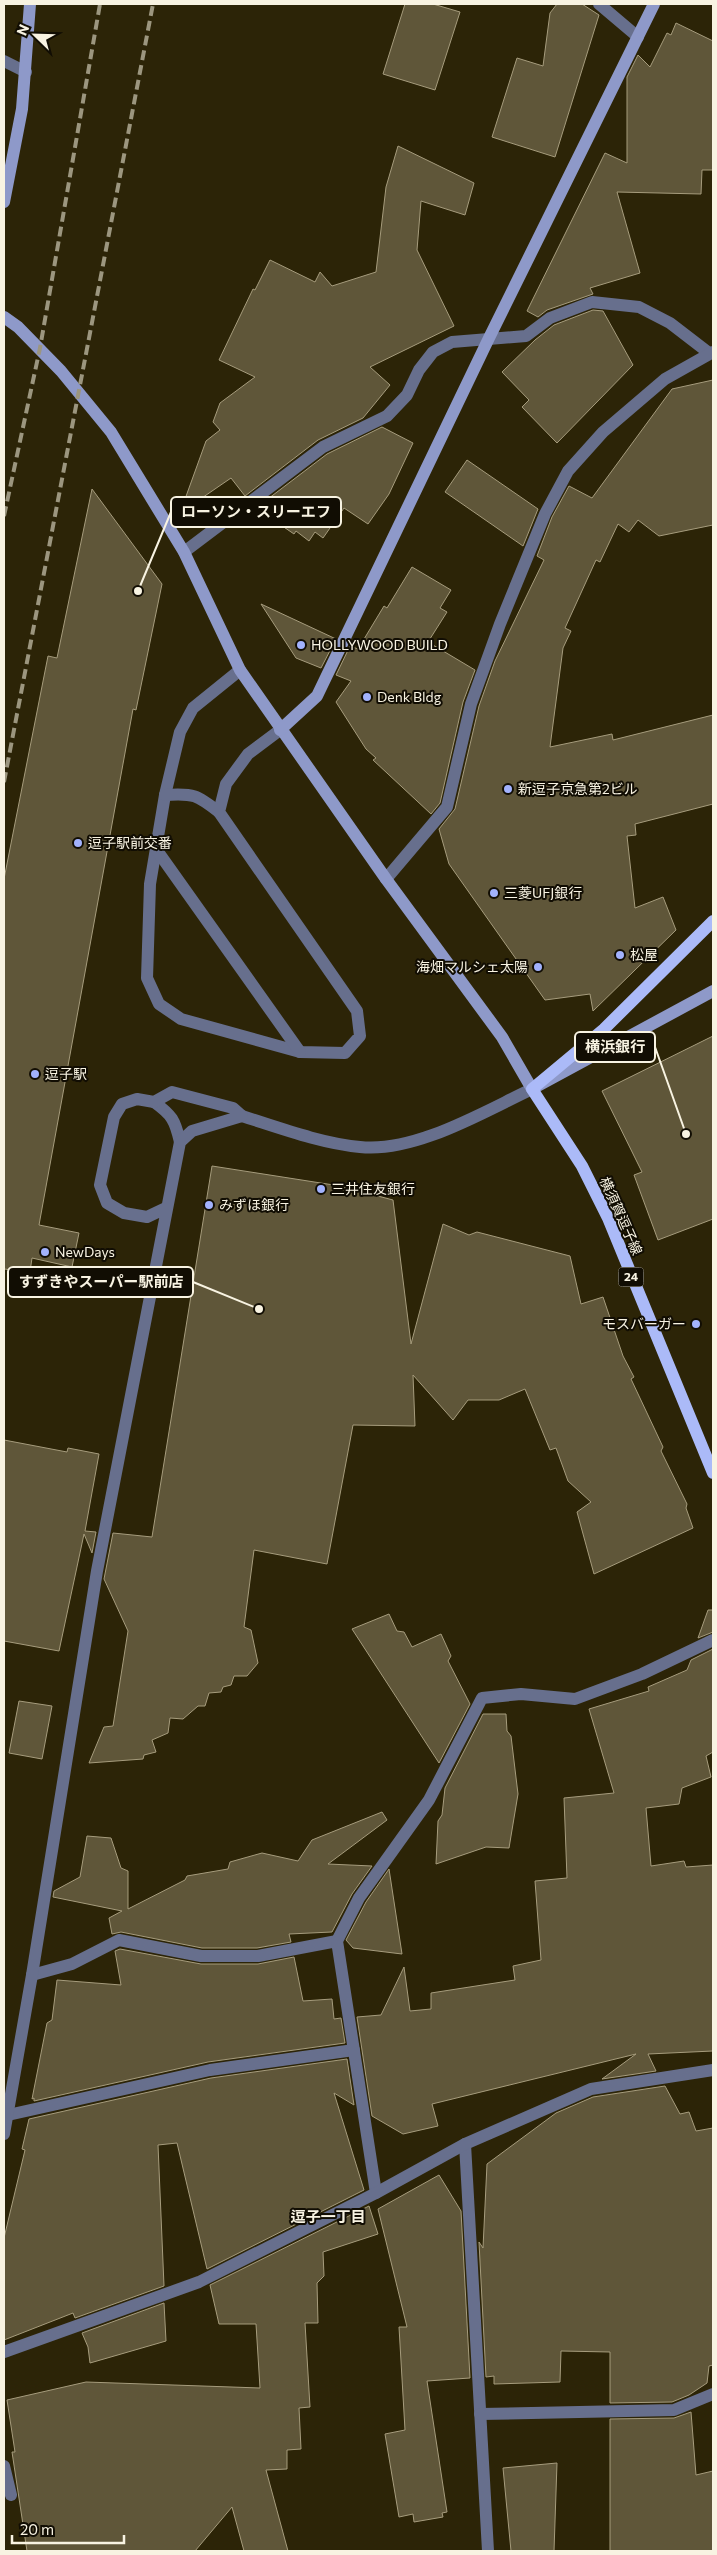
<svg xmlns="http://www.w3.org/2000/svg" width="717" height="2555" font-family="Commissioner,'Noto Sans JP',sans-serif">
	<rect width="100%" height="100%" fill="#2c2407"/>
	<g fill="#5f5639" stroke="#a69c7d">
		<path d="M405,4H433L460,12L435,90L383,74Z"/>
		<path d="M557,4H582L599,15L555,157L492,137L517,58L543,66L550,13Z"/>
		<path d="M676,23L713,41V170H702L701,194L617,192L640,273L590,288L593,294L547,310L538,317L527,311L605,153L627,163V77L638,55L650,67L667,33L671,35Z"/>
		<path d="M398,146L474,183L465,215L421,201L417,250L454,326L370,367L390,385L363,418L318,440L245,496L231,478L180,513L206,441L220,430L213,422L220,403L255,377L219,360L253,289L255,290L270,260L315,282L320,272L332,286L376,272L386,187Z"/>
		<path d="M593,310L603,311L633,365L557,443L522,407L529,400L502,372L535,340L554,325Z"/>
		<path d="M713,380V525L659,536L638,520L629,532L618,524L600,562L596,560L565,628L571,631L563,648L550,747L612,734L613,740L713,715V804L635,824L636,835L627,836L635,908L663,897L676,930L593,1011L590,994L545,1000L449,864L439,829L455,809L479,706L495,661L544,560L537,556L552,517L569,486L592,498L672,389Z"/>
		<path d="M382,427L413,443L389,494L368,524L344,508L323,538L315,532L309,541L296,531L294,534L256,508L327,454Z"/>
		<path d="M467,460L538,509L523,546L445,492Z"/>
		<path d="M92,489L162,584L136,710L133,709L39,1225L79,1233L72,1267L32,1258L30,1272L4,1269V879L48,656L57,658Z"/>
		<path d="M412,567L451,590L440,608L447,612L428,642L475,670L463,702L440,803L431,814L373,760L376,758L366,749L336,702L351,681L336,675L350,646L358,649L384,606L387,608Z"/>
		<path d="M261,604L336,639L321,668L296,658Z"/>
		<path d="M713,1036V1219L658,1240L634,1175L642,1172L602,1091Z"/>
		<path d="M212,1166L340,1186L393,1200L411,1344L443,1224L469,1235L477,1232L570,1256L581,1304L603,1297L623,1356L634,1377L631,1379L663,1447L661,1451L687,1504L686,1508L693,1528L594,1574L577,1512L591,1502L568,1481L556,1448L550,1450L525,1389L499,1400H468L453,1420L413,1375L415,1426L353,1425L327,1564L254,1550L244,1627L251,1630L258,1663L247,1676H234L231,1685L223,1687L221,1692L209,1693L205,1706H198L183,1719L170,1718L168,1733L152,1740L156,1752L144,1755L143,1759L89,1763L104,1727L113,1726L128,1631L104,1579L113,1533L152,1537Z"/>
		<path d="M4,1440L67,1452L68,1448L99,1454L85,1531L96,1532L92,1553L84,1534L59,1651L4,1641Z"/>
		<path d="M708,1610H713V1632L698,1638Z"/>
		<path d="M389,1614L397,1631L404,1632L412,1647L441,1634L451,1656L448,1661L470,1704L439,1763L352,1629Z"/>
		<path d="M713,1649V1752L706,1756L711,1777L682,1788L679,1804L646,1808L651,1866L684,1861L686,1867L713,1865V2051L648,2054L656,2071L602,2079L636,2054L432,2104L438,2126L403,2134L372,2116L357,2017L381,2015L404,1967L410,2011L431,2009V1993L515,1980L513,1966L541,1960L535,1881L567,1878L564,1798L614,1793L589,1709L649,1691L648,1687L687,1670L691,1660Z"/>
		<path d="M19,1701L52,1706L42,1759L9,1753Z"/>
		<path d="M483,1714H506L507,1731L511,1736L518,1794L509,1848L486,1847L436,1864L438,1821L442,1815L445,1788Z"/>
		<path d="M382,1812L387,1820L328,1864L372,1866L352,1894L332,1932L289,1934L291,1942L257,1948H202L121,1932L112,1934L109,1918L122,1911L53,1897L54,1891L80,1877L87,1836L111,1838L121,1868L128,1871V1909L185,1880L187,1876L228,1869L230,1862L262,1853L298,1861L312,1840Z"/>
		<path d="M389,1869L402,1954L353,1948L346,1940L366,1902Z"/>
		<path d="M120,1949L201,1964H258L294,1957L303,2001L332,1999L334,2019L341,2018L345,2043L208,2062L34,2101V2098L32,2099L47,2023L52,2020L57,1980L121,1985L115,1951Z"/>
		<path d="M347,2059L354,2105L334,2093L364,2190L207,2269L177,2143L158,2145L164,2286L75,2318L73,2313L4,2340V2238L25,2150L22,2149L29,2119L211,2078Z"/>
		<path d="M665,2086L680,2114L689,2112L696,2131L713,2128V2365L709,2366L707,2383L689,2395L672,2402L610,2403V2352L561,2351L560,2382L494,2384V2376L486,2377L479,2242L483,2248L487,2164L556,2113L593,2097Z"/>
		<path d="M439,2175L461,2211L470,2378L427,2381L447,2512L442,2513L443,2517L414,2522L413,2514L399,2517L385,2434L405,2430L399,2327H407L378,2209Z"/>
		<path d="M369,2206L378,2234L323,2252L324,2276L317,2283L318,2323H305L310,2407L299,2408L301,2449L287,2450V2469L266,2470L288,2551H244L232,2507L195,2551H27L12,2452H15L7,2400L86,2382L260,2388L256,2324H219L210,2285Z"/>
		<path d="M164,2303L166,2341L90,2363L88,2347L82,2333Z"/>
		<path d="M691,2412L696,2475L713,2471V2551H610V2419L674,2418Z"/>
		<path d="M557,2463L554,2551H511L503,2468Z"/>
	</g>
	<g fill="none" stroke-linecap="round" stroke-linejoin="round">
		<g stroke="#676f8d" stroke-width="12">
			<path d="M599,4L638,37"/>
			<path d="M184,552L323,447L387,416L407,395L419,370L433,352L452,342L526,336L550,318L592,302L639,307L670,323L709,353"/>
			<path d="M240,670L193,708L180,732L165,795L150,884L147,978L159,1004L181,1019L300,1052L345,1053L360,1036L357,1011L219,812L226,784L248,754L280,730"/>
			<path d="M165,795C194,793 197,795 219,812"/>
			<path d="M156,849L300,1052"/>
			<path d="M32,1975L72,1964L119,1940L201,1956H258L337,1941"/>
			<path d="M8,2115L210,2070L354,2050"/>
			<path d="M465,2144L488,2551"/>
			<path d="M480,2414L674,2410L713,2394"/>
			<path d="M4,2466L11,2495"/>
		</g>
		<g stroke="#676f8d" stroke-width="12">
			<path d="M4,61L26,72"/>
			<path d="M386,879L447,807L471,704L500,624L545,514L568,471L603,432L665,379L713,352"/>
			<path d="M154,1102C172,1115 175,1120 180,1142"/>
			<path d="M242,1116C280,1128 320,1143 360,1147C415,1153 483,1112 532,1089"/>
			<path d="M4,2134L32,1975L97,1571L180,1142L192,1131L242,1116L233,1108L172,1092L154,1102L137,1099L122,1104L114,1117L100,1185L107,1203L124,1213L147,1217L166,1208"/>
			<path d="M376,2193L337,1941L359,1898L429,1800L482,1698L521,1694L575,1699L642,1674L713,1640"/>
			<path d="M4,2352L199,2282L376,2193L465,2144L591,2089L713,2070"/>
		</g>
		<g stroke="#8e99c9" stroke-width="12">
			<path d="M4,202L22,109L30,4"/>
			<path d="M4,317L18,327L61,371L111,432L184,552L240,670L386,879L502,1037L532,1089L713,991"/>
			<path d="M280,730L317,696L489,338L654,4"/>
		</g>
		<path stroke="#abbaf8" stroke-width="12" d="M713,921L604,1029L532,1089L582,1166L608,1218L713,1473"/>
		<g stroke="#9c967f" stroke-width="4" stroke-dasharray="10 5" stroke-linecap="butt">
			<path d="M4,516L40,348L100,4"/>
			<path d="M4,782L153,4"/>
		</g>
	</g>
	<g fill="#a2b2fd" stroke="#110d03" stroke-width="2">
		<circle cx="301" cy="645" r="5"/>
		<circle cx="367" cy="697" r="5"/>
		<circle cx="508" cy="789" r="5"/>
		<circle cx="78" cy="843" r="5"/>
		<circle cx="494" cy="893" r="5"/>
		<circle cx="620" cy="955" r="5"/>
		<circle cx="538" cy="967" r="5"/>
		<circle cx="35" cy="1074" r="5"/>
		<circle cx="321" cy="1189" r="5"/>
		<circle cx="209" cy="1205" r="5"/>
		<circle cx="45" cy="1252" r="5"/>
		<circle cx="696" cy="1324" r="5"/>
	</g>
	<g text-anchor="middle" stroke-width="4" stroke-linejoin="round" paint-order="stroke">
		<rect fill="#110d03" stroke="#b3ae9f" stroke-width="1" x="618.5" y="1267.5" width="25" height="19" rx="4"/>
		<g font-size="12" font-weight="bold" fill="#f8f3e2">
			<text x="631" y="1281">24</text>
		</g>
		<g font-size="14" fill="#f8f3e2" stroke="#110d03" text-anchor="start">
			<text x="311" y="650">HOLLYWOOD BUILD</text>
			<text x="377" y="702">Denk Bldg</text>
			<text x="518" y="794">新逗子京急第2ビル</text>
			<text x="88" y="848">逗子駅前交番</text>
			<text x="504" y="898">三菱UFJ銀行</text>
			<text x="630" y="960">松屋</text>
			<text x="528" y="972" text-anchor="end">海畑マルシェ太陽</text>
			<text x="45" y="1079">逗子駅</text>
			<text x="331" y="1194">三井住友銀行</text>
			<text x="219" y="1210">みずほ銀行</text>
			<text x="55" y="1257">NewDays</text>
			<text x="686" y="1329" text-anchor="end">モスバーガー</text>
		</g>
		<g font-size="14" fill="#f8f3e2" stroke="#110d03">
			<text transform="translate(621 1216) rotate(66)" y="5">横須賀逗子線</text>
		</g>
		<g font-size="15" font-weight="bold" fill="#f8f3e2" stroke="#110d03">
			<text x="328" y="2222">逗子一丁目</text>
		</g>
	</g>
	<path fill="none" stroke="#f8f3e2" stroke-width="2" d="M138 591L171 512M686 1134L655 1047M259 1309L193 1282"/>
	<g fill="#f8f3e2" stroke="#110d03" stroke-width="2">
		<circle cx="138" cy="591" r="5"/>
		<circle cx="686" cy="1134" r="5"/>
		<circle cx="259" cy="1309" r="5"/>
	</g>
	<g fill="#110d03" stroke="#f8f3e2" stroke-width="2">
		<rect x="171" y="497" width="170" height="30" rx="5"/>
		<rect x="575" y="1032" width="80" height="30" rx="5"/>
		<rect x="8" y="1267" width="185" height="30" rx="5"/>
	</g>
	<g font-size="15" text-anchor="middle" font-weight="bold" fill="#f8f3e2">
		<text x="256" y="517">ローソン・スリーエフ</text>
		<text x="615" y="1052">横浜銀行</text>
		<text x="101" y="1287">すずきやスーパー駅前店</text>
	</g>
	<rect width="717" height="2555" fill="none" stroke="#f8f3e2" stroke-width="10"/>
	<g transform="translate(35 35) rotate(293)" stroke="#110d03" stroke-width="4" paint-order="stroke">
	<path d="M0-4L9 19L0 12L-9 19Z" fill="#f8f3e2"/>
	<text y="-8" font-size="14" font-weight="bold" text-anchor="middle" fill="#f8f3e2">N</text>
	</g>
	<path d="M12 2535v8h112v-8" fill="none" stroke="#f8f3e2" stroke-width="2.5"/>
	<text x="20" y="2535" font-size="15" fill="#f8f3e2" stroke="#110d03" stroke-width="4" paint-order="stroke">20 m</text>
</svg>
